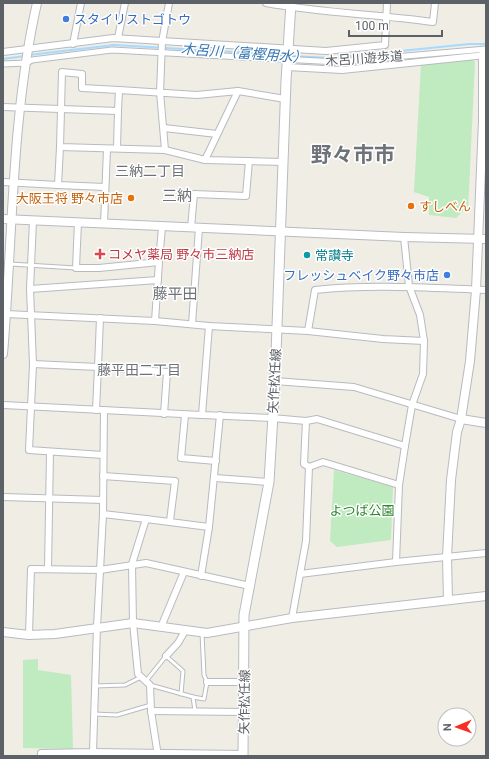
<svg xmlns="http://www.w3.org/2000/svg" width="489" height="759" font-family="Roboto,'Noto Sans JP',sans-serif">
	<rect width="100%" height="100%" fill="#f0ede5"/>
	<g fill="#c0eabf">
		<path d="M472,59L475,62L468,211H463L456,218L429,215V197L414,192L421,64Z"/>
		<path d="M334,470L393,487L391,540L337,547L330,541Z"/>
		<path d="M38,659V670L71,675L73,749L23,748V660Z"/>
	</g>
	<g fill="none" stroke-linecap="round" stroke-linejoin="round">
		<g stroke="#a6dbff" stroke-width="2">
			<path d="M29,55L114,45L286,55"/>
			<path d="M290,56L332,58L469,44H486"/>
			<path d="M3,59L25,56"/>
		</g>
		<g stroke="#b7bbc0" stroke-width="5">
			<g id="service">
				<path d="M10,264L76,268"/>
				<path d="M146,681L166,656L183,671L181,694"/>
				<path d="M150,685L193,697L195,711"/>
				<path d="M95,686L125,685L141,677"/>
				<path d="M193,697L204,699L207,682L204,675L202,633"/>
				<path d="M94,714L117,715L151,705"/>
			</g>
		</g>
		<g stroke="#b7bbc0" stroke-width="7">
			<path id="pedestrian" d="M3,64L26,63L32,60L112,50L337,62L486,49"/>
		</g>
		<g stroke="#b7bbc0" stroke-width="8">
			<g id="minor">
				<path d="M266,3C321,13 378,14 433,22L435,3"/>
				<path d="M118,38L125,3"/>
				<path d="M73,44L81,3"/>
				<path d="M3,52L113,38L326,51L385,45L387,3"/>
				<path d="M287,67L342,70L486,55"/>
				<path d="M119,90L82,88V74L62,72L60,147L165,150L205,160L283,162"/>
				<path d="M3,107L118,111L119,90L197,95L238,91L285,99"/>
				<path d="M164,128L217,134"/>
				<path d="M60,147L58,185L105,187"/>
				<path d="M117,148L118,111"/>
				<path d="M165,150L160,92L162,42L169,3"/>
				<path d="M205,160L238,91"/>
				<path d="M3,182L58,185"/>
				<path d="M33,220L30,289L33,364L29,450L103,455"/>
				<path d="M78,222L76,268H99L159,262L162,227"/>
				<path d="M104,224L107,149"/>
				<path d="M191,228L194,194L246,196L249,161"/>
				<path d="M404,237L409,286L420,315L424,341L423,374L412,405L405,446"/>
				<path d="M30,289L158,280"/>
				<path d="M6,314L155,321L209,326L308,331L383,339L424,341"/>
				<path d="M100,318L98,367L167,372L164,414"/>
				<path d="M155,321L159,262"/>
				<path d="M192,324L199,228"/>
				<path d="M209,326L202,415L272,418L306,421L317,419L405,446L399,485L396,562L486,553"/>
				<path d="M308,331L315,290C372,284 428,288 486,290"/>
				<path d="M33,364L98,367L96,410"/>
				<path d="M275,381L354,387L461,419"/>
				<path d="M3,405L202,415"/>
				<path d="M185,415L181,458L216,461"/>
				<path d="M309,467L323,462L399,485"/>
				<path d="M103,476L175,481L170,521"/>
				<path d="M215,478L269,482"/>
				<path d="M3,497L103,500"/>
				<path d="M103,514L146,519"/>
				<path d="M48,569L50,452"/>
				<path d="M300,574L396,562"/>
				<path d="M201,576L209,527"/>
				<path d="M292,618L306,541L309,467L304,464L306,421"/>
				<path d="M161,627L184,572"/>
				<path d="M29,635L31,569L100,570L146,563L250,586"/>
				<path d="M166,656L178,643L185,631"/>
				<path d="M207,682H244"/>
				<path d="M151,711L244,712"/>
				<path d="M93,752L243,754"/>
				<path d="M41,756V753L93,752L97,627L103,514L104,410"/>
				<path d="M158,756L151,711L150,685L138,674L133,623L132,564L146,519L209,527L220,415"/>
			</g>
		</g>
		<g stroke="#b7bbc0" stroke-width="10">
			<g id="tertiary">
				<path d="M3,219L404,237L486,239"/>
				<path d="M3,354C13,237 11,118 37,3"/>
				<path d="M461,419L486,423"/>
				<path d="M448,600L447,557L451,480L457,432L461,419L470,361L476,290L483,121V55"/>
				<path d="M3,632L29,635L55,634L133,623L207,633L292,618L486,596"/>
			</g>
		</g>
		<g stroke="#b8bcc2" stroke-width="11">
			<path id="secondary" d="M243,756L244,615L269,482L275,381L286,81L291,3"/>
		</g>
		<use href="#service" stroke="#fff" stroke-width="3"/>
		<use href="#pedestrian" stroke="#fff" stroke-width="5"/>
		<use href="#minor" stroke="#fff" stroke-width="6"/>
		<use href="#tertiary" stroke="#fff" stroke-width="8"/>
		<use href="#secondary" stroke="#fff" stroke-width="9"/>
	</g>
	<g fill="#3f7fe0" stroke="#fff" stroke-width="1.5">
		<circle cx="66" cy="19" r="4"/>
		<circle cx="447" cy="275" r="4"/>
	</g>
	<g fill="#e8710a" stroke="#fff" stroke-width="1.5">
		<circle cx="131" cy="198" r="4"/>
		<circle cx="411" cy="206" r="4"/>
	</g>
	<path fill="#e0444e" stroke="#fff" stroke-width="1.5" d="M98 248h4v4h4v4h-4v4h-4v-4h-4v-4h4z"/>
	<circle fill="#0f9aa8" stroke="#fff" stroke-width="1.5" cx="307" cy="255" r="4"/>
	<g text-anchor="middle" stroke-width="3" stroke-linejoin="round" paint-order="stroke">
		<g font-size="13" fill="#366cbe" stroke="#fff" text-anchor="start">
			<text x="74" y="24">スタイリストゴトウ</text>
			<text x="439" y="280" text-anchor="end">フレッシュベイク野々市店</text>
		</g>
		<g font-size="13" fill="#5c6167" stroke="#fff">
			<text transform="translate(364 58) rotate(-4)" y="5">木呂川遊歩道</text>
			<text transform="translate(274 381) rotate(-87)" y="5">矢作松任線</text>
			<text transform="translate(244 702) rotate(-89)" y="5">矢作松任線</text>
		</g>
		<g font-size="13" fill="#c56008" stroke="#fff" text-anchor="end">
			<text x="123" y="203">大阪王将 野々市店</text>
			<text x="419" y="211" text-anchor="start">すしべん</text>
		</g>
		<g font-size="13" fill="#be3a42" stroke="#fff" text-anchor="start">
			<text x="108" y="259">コメヤ薬局 野々市三納店</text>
		</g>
		<g font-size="13" fill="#0d838f" stroke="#fff" text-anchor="start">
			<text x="315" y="260">常讃寺</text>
		</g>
		<g font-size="13" fill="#2d852f" stroke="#fff">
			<text x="362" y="515">よつば公園</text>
		</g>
		<g font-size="14" font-style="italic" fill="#3676b2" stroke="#fff">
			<text transform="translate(244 53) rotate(4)" y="5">木呂川（富樫用水）</text>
		</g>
		<g font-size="14" fill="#6d7379" stroke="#fff">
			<text x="150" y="176">三納二丁目</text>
			<text x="139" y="375">藤平田二丁目</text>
		</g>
		<g font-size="15" fill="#6d7379" stroke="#fff">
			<text x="177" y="201">三納</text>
			<text x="175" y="299">藤平田</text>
		</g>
		<g font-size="21" font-weight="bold" fill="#6d7379" stroke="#fff">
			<text x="353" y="162">野々市市</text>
		</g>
	</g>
	<rect width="489" height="759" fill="none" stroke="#5c6167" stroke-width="8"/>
	<g transform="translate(457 727) rotate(268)"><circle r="19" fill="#ffffff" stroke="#bec0c2"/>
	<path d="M0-3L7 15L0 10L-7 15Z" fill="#f92e23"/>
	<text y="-6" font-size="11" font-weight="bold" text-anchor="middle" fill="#5c6167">N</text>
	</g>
	<path d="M349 30v6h93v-6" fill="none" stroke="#5c6167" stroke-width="2"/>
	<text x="355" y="30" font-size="12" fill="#5c6167" stroke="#ffffff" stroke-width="3" paint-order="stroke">100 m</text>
</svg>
